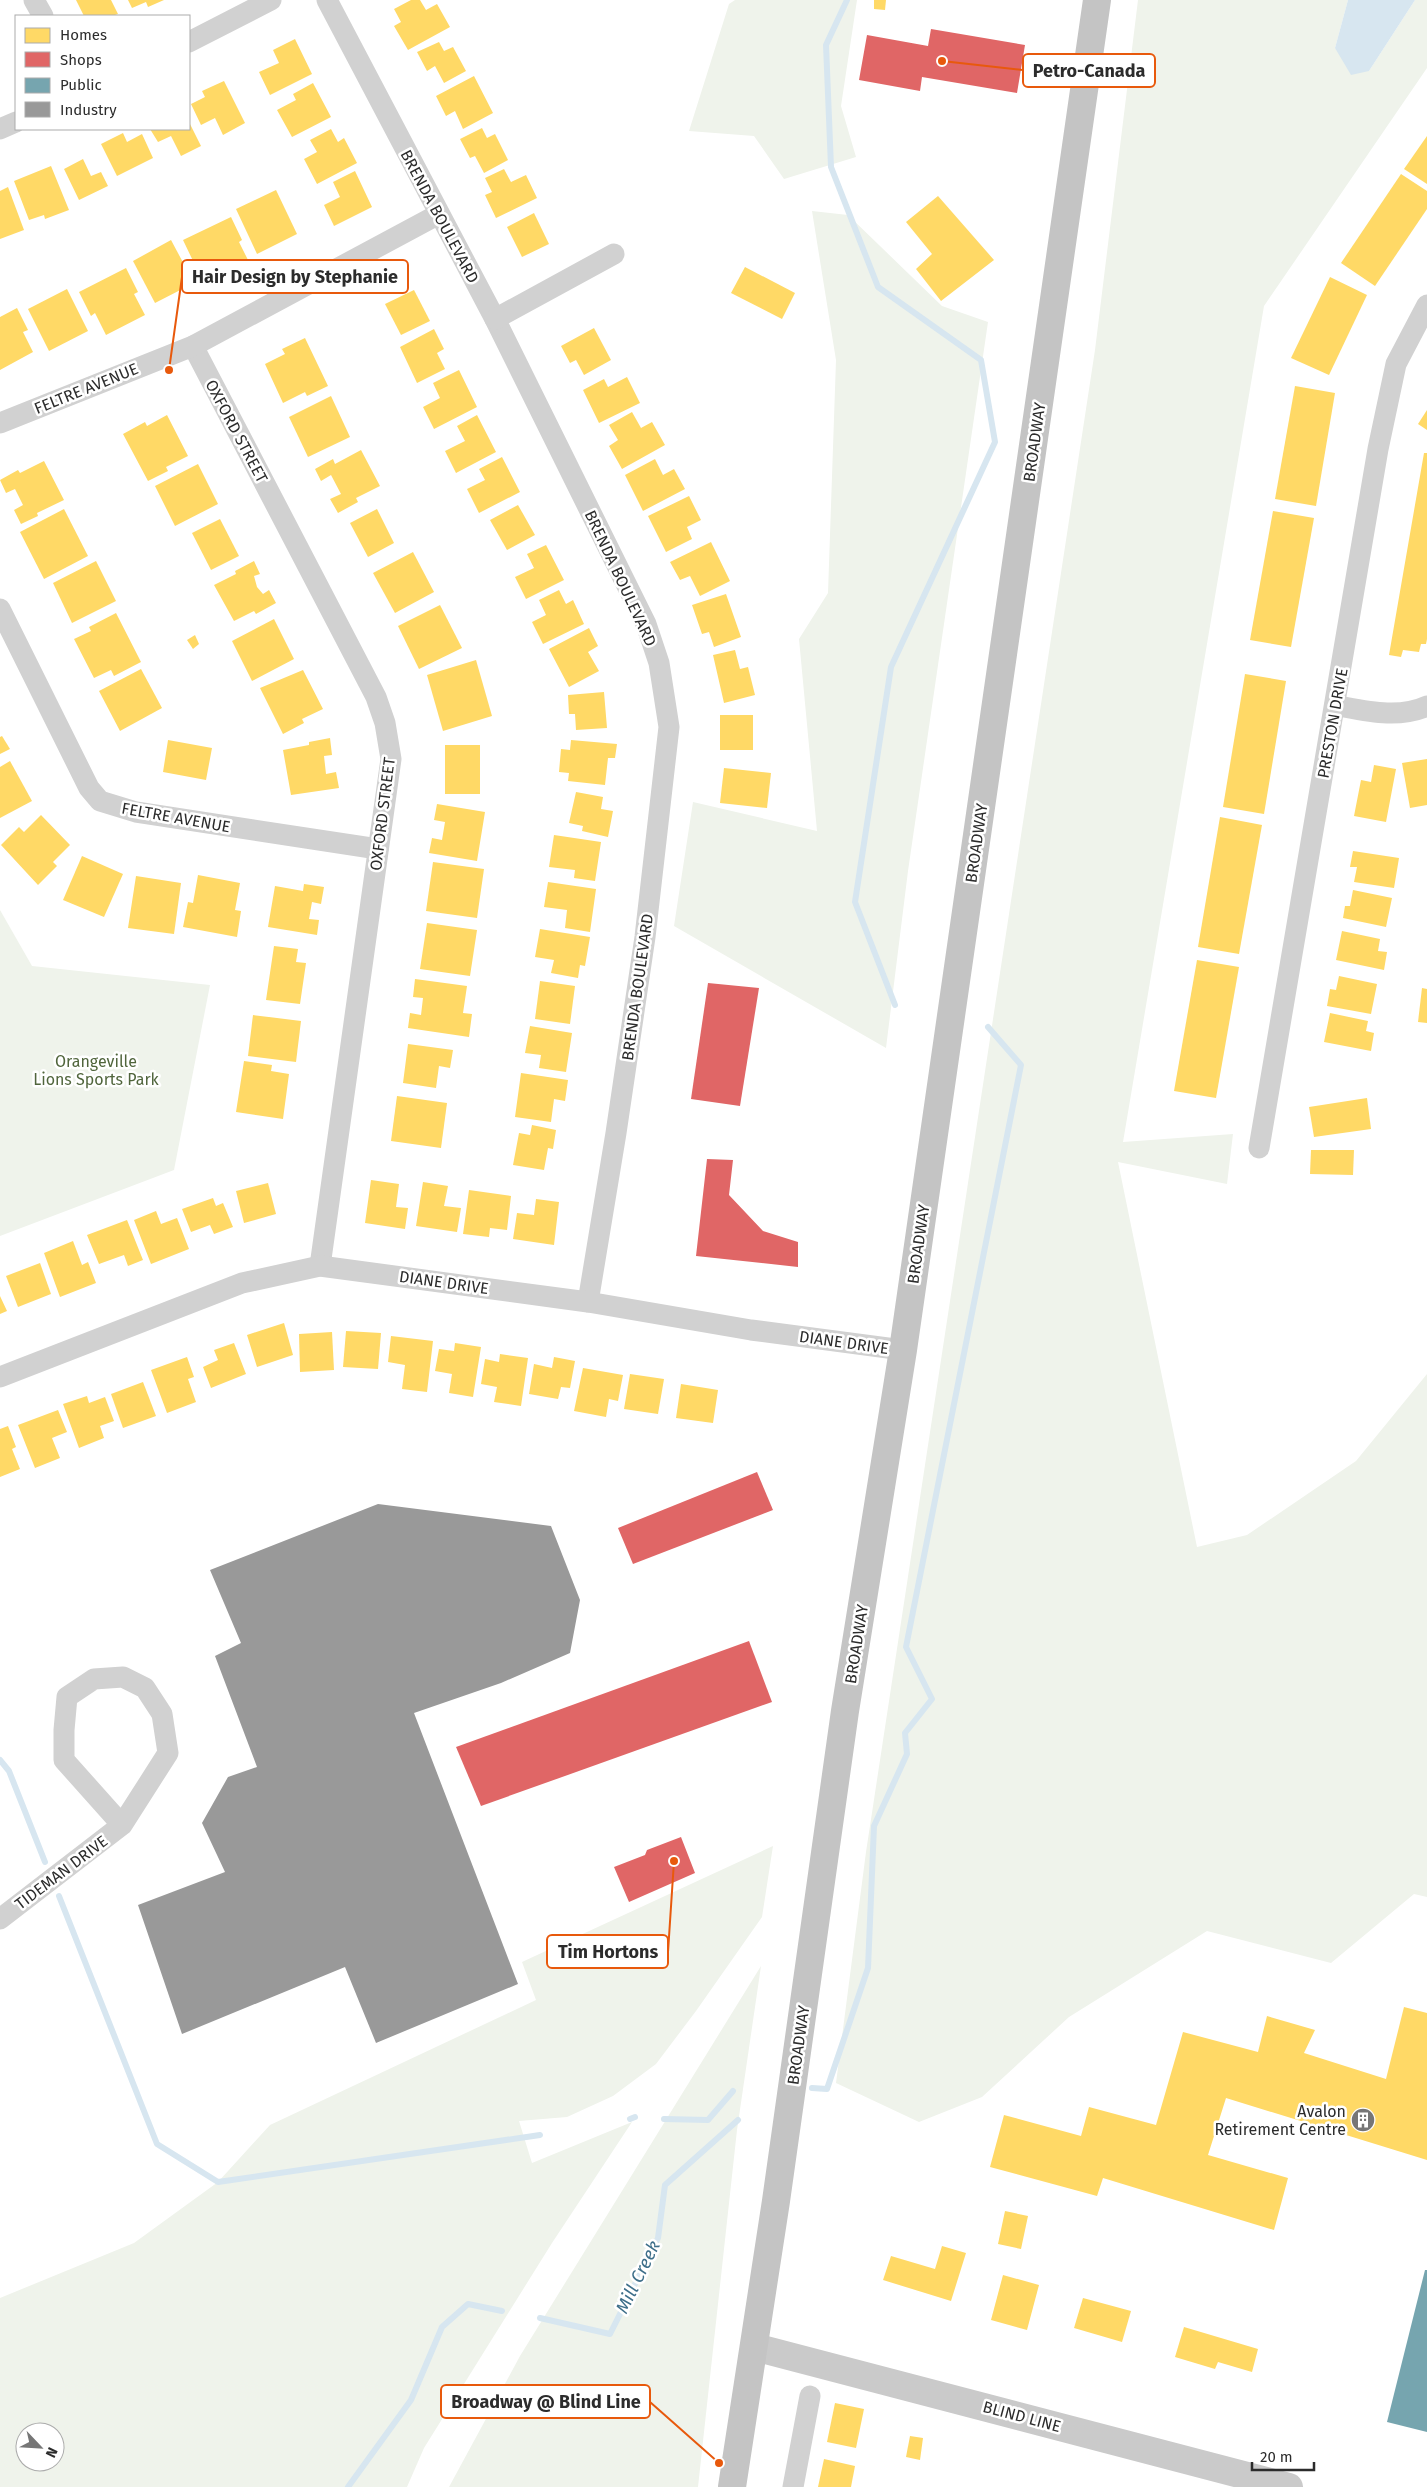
<svg xmlns="http://www.w3.org/2000/svg" width="1427" height="2487" font-family="'Fira Sans',sans-serif">
	<rect width="100%" height="100%" fill="#fff"/>
	<g fill="#eff3eb" fill-rule="evenodd">
		<path d="M735,0H857L841,106L856,157L784,179L754,136L689,131L729,4Z"/>
		<path d="M1138,0H1348L1335,48L1369,71L1415,0H1427V68L1264,306L1123,1142L1233,1134L1227,1184L1118,1162L1197,1547L1247,1535L1356,1461L1427,1374V1897L1414,1894L1331,1963L1207,1931L1069,2017L982,2097L919,2122L836,2083L866,1852L1095,350Z"/>
		<path d="M812,211L848,215L942,306L988,322L908,871L886,1048L674,926L693,802L817,831L799,639L828,593L836,360Z"/>
		<path d="M0,910L32,966L210,985L174,1170L0,1236Z"/>
		<path d="M773,1846L762,1917L696,2011L656,2064L613,2096L567,2117L519,2121L532,2163L632,2122L552,2243L424,2448L407,2487H0V2298L134,2243L218,2182L270,2125L536,2000L522,1962ZM25,2432H55V2462H25Z"/>
		<path d="M761,1966L737,2130L698,2487H449L520,2356Z"/>
	</g>
	<path fill="#d7e6f0" d="M1348,0H1415L1369,71L1351,75L1335,48Z"/>
	<g fill="#ffd966">
		<path d="M76,0H111L118,14L112,16H84Z"/>
		<path d="M128,0H164L148,7L146,2L132,8Z"/>
		<path d="M411,0H420L426,10L437,4L450,27L408,50L394,26L401,22L394,9Z"/>
		<path d="M874,0H886L885,10L874,9Z"/>
		<path d="M295,39L312,74L270,95L259,72L279,63L273,50Z"/>
		<path d="M439,42L444,51L453,47L466,71L444,83L435,66L427,71L417,52Z"/>
		<path d="M474,76L493,113L463,129L455,111L446,116L436,96Z"/>
		<path d="M224,81L245,123L223,135L215,118L201,125L191,104L205,97L202,91Z"/>
		<path d="M313,83L331,117L292,137L277,110L296,100L293,94Z"/>
		<path d="M189,122L201,146L181,156L171,136L158,142L150,129H189Z"/>
		<path d="M482,128L487,138L495,134L508,160L484,173L475,156L470,158L460,139Z"/>
		<path d="M331,129L338,142L344,138L357,163L317,184L304,159L317,152L310,140Z"/>
		<path d="M123,133L127,142L142,134L153,158L117,176L101,144Z"/>
		<path d="M1427,136V184L1404,169Z"/>
		<path d="M83,159L91,176L101,172L108,186L79,200L64,169Z"/>
		<path d="M51,166L69,210L45,219L44,215L29,220L14,181Z"/>
		<path d="M504,169L511,182L526,175L537,198L496,218L485,195L492,192L485,178Z"/>
		<path d="M355,171L372,207L334,226L324,205L340,197L333,182Z"/>
		<path d="M1401,174L1427,191V209L1375,286L1341,263Z"/>
		<path d="M8,187L24,230L0,239V191Z"/>
		<path d="M276,190L297,234L257,254L236,209Z"/>
		<path d="M938,196L994,260L941,301L916,269L932,254L906,222Z"/>
		<path d="M534,213L549,244L522,257L507,227Z"/>
		<path d="M231,217L242,240L239,242L249,262L209,282L198,261L194,263L183,240Z"/>
		<path d="M171,240L194,283L155,303L133,261Z"/>
		<path d="M745,267L795,293L782,319L731,293Z"/>
		<path d="M126,268L138,292L134,294L145,315L106,335L95,313L91,316L79,292Z"/>
		<path d="M1330,277L1367,295L1329,375L1291,358Z"/>
		<path d="M67,289L88,331L49,351L28,309Z"/>
		<path d="M414,290L430,321L401,335L385,304Z"/>
		<path d="M17,308L28,330L23,332L33,352L0,370V317Z"/>
		<path d="M594,328L611,360L584,375L576,360L570,363L561,346Z"/>
		<path d="M434,329L444,349L437,353L445,369L417,383L400,347Z"/>
		<path d="M305,338L328,386L307,396L305,392L283,403L265,364L285,354L282,349Z"/>
		<path d="M459,370L477,407L434,429L423,407L440,398L433,383Z"/>
		<path d="M627,377L640,403L599,423L583,390L604,379L608,387Z"/>
		<path d="M1295,386L1335,393L1316,506L1275,499Z"/>
		<path d="M331,396L350,437L308,457L289,417Z"/>
		<path d="M1427,410V430L1418,424Z"/>
		<path d="M632,412L641,428L652,422L665,445L622,469L609,446L618,440L609,425Z"/>
		<path d="M167,415L188,456L166,467L168,471L148,481L123,434L145,422L147,426Z"/>
		<path d="M477,415L496,452L456,473L445,451L465,441L457,426Z"/>
		<path d="M361,450L380,486L356,498L358,502L338,513L330,499L341,494L331,475L321,481L315,469L333,459L335,464Z"/>
		<path d="M1424,453H1427V639L1426,644H1421L1419,652L1403,650L1401,657L1389,655Z"/>
		<path d="M502,457L520,492L479,513L467,489L485,480L479,469Z"/>
		<path d="M655,459L663,475L674,469L685,489L643,511L625,475Z"/>
		<path d="M44,461L64,500L37,513L38,516L21,524L14,510L23,505L15,489L6,493L0,480L18,470L20,473Z"/>
		<path d="M198,464L218,504L175,526L155,486Z"/>
		<path d="M689,496L701,520L687,527L692,539L666,552L648,516Z"/>
		<path d="M518,505L535,535L507,550L490,520Z"/>
		<path d="M64,509L88,556L44,579L20,532Z"/>
		<path d="M377,509L394,543L368,557L350,523Z"/>
		<path d="M1273,511L1314,518L1291,647L1250,640Z"/>
		<path d="M220,519L239,556L211,570L192,533Z"/>
		<path d="M711,542L730,581L700,596L690,576L680,580L670,562Z"/>
		<path d="M546,545L564,580L526,599L515,577L534,568L527,554Z"/>
		<path d="M413,552L434,592L395,613L373,573Z"/>
		<path d="M96,561L116,601L72,623L53,583Z"/>
		<path d="M254,561L260,574L254,576L257,587L263,594L269,590L276,603L256,614L254,611L234,621L214,585L236,574L235,571Z"/>
		<path d="M559,590L566,604L573,600L584,624L543,644L532,622L546,615L539,600Z"/>
		<path d="M726,594L741,637L714,647L709,632L702,634L692,605Z"/>
		<path d="M440,605L462,648L419,669L398,626Z"/>
		<path d="M116,613L141,662L114,676L111,670L94,678L74,639L91,631L89,627Z"/>
		<path d="M274,619L294,659L252,681L232,641Z"/>
		<path d="M589,628L598,646L588,652L599,671L569,687L549,649Z"/>
		<path d="M195,635L199,644L193,649L187,640Z"/>
		<path d="M735,650L740,669L748,667L755,695L724,703L713,655Z"/>
		<path d="M476,660L492,716L443,731L427,675Z"/>
		<path d="M141,669L162,708L120,731L99,691Z"/>
		<path d="M303,670L323,709L302,719L304,723L283,734L260,688Z"/>
		<path d="M1245,674L1286,681L1264,814L1223,807Z"/>
		<path d="M604,692L607,728L576,730L575,714H569L568,695Z"/>
		<rect x="720" y="715" width="33" height="35"/>
		<path d="M2,736L10,749L0,754V737Z"/>
		<path d="M330,738L332,755L324,756L326,774L336,772L339,788L291,795L283,750L309,745V742Z"/>
		<path d="M168,740L212,748L206,780L163,772Z"/>
		<path d="M571,740L617,744L615,758H608L605,785L568,781L569,773L559,772L561,749L570,750Z"/>
		<rect x="445" y="745" width="35" height="49"/>
		<path d="M1427,759V805L1410,808L1402,763Z"/>
		<path d="M10,761L32,801L0,818V767Z"/>
		<path d="M1374,765L1396,769L1386,822L1354,816L1361,780L1371,782Z"/>
		<path d="M724,768L771,773L767,808L720,803Z"/>
		<path d="M576,792L603,797L601,809L613,811L608,837L582,831L583,826L569,823Z"/>
		<path d="M437,804L485,812L477,861L429,853L432,838L442,840L445,822L434,820Z"/>
		<path d="M41,815L70,845L53,862L57,866L38,885L1,845L19,827L24,832Z"/>
		<path d="M1220,817L1262,825L1239,954L1198,947Z"/>
		<path d="M554,835L601,842L595,881L574,878L575,870L549,867Z"/>
		<path d="M1353,851L1399,858L1394,888L1354,882L1357,867H1350Z"/>
		<path d="M82,856L123,874L104,917L63,900Z"/>
		<path d="M433,862L484,869L477,918L426,911Z"/>
		<path d="M198,875L240,883L235,910L241,911L237,937L183,927L188,902L193,903Z"/>
		<path d="M136,876L181,883L174,934L128,928Z"/>
		<path d="M548,882L596,889L590,932L565,928L567,910L544,907Z"/>
		<path d="M304,884L324,887L321,904L312,902L309,919L319,920L317,935L268,927L275,886L303,891Z"/>
		<path d="M1353,890L1392,898L1386,927L1343,918L1345,906H1350Z"/>
		<path d="M427,923L477,930L470,976L420,969Z"/>
		<path d="M540,929L590,937L585,966L580,965L578,978L551,973L554,960L535,957Z"/>
		<path d="M1342,931L1380,939L1378,951L1387,952L1384,970L1336,960Z"/>
		<path d="M274,946L298,949L296,962L306,963L300,1004L266,1000Z"/>
		<path d="M1197,960L1239,967L1216,1098L1174,1091Z"/>
		<path d="M1339,976L1377,984L1371,1014L1327,1006L1330,989L1336,990Z"/>
		<path d="M415,979L467,986L463,1013L472,1014L469,1037L408,1028L410,1013L421,1015L423,998L413,997Z"/>
		<path d="M540,981L575,986L570,1024L535,1019Z"/>
		<path d="M1422,988L1427,989V1023L1418,1022Z"/>
		<path d="M1330,1013L1368,1021L1366,1031L1374,1033L1371,1051L1324,1042Z"/>
		<path d="M253,1015L301,1021L296,1062L248,1056Z"/>
		<path d="M530,1026L572,1033L566,1072L539,1068L541,1055L525,1053Z"/>
		<path d="M408,1044L453,1050L450,1068L439,1066L436,1088L403,1083Z"/>
		<path d="M244,1061L272,1065L271,1071L289,1074L283,1119L236,1112Z"/>
		<path d="M521,1073L568,1080L565,1101L554,1099L551,1122L515,1117Z"/>
		<path d="M397,1096L447,1103L441,1148L391,1141Z"/>
		<path d="M1367,1098L1371,1129L1314,1137L1309,1107Z"/>
		<path d="M532,1125L556,1130L553,1149L548,1148L544,1170L513,1165L519,1133L530,1135Z"/>
		<path d="M1311,1150H1354L1353,1175L1310,1174Z"/>
		<path d="M371,1180L399,1184L396,1207L408,1208L405,1229L365,1223Z"/>
		<path d="M423,1182L448,1186L444,1206L461,1208L457,1232L416,1226Z"/>
		<path d="M268,1183L276,1214L244,1223L236,1191Z"/>
		<path d="M469,1190L511,1196L507,1230L490,1228L489,1237L463,1234Z"/>
		<path d="M213,1198L216,1206L223,1203L233,1227L214,1234L210,1225L191,1232L182,1209Z"/>
		<path d="M536,1199L559,1202L554,1245L513,1239L517,1213L534,1215Z"/>
		<path d="M156,1211L161,1224L177,1218L189,1249L151,1264L134,1220Z"/>
		<path d="M127,1220L143,1260L128,1266L124,1255L99,1264L87,1235Z"/>
		<path d="M73,1241L82,1265L88,1262L96,1283L60,1297L44,1253Z"/>
		<path d="M40,1263L51,1294L18,1307L6,1276Z"/>
		<path d="M0,1296L7,1311L0,1314Z"/>
		<path d="M284,1323L293,1355L257,1367L247,1335Z"/>
		<path d="M346,1331L381,1333L378,1369L343,1367Z"/>
		<path d="M332,1332L334,1370L300,1372L299,1334Z"/>
		<path d="M391,1336L433,1341L427,1392L402,1389L405,1365L388,1362Z"/>
		<path d="M234,1343L246,1374L211,1388L203,1367L218,1360L214,1350Z"/>
		<path d="M455,1343L481,1347L473,1397L449,1393L452,1374L435,1371L439,1349L454,1351Z"/>
		<path d="M500,1354L528,1358L521,1406L494,1402L497,1387L481,1384L485,1359L499,1362Z"/>
		<path d="M187,1357L194,1377L188,1379L196,1402L167,1413L151,1370Z"/>
		<path d="M554,1357L575,1361L570,1388L561,1387L558,1399L529,1394L534,1364L552,1368Z"/>
		<path d="M583,1368L623,1375L618,1401L609,1399L606,1417L574,1411Z"/>
		<path d="M630,1374L664,1379L658,1414L624,1409Z"/>
		<path d="M143,1382L156,1416L123,1428L111,1394Z"/>
		<path d="M681,1384L718,1390L713,1423L676,1418Z"/>
		<path d="M87,1396L89,1403L105,1397L114,1421L100,1426L104,1438L79,1448L63,1404Z"/>
		<path d="M58,1410L67,1432L52,1438L60,1458L35,1468L18,1425Z"/>
		<path d="M8,1426L16,1447L12,1449L20,1469L0,1477V1429Z"/>
		<path d="M1404,2007L1427,2013V2160L1226,2098L1208,2155L1288,2178L1274,2230L1103,2178L1097,2196L990,2167L1004,2115L1081,2136L1089,2107L1156,2125L1183,2032L1258,2052L1267,2016L1315,2030L1304,2053L1386,2079Z"/>
		<path d="M1005,2211L1028,2216L1021,2249L998,2244Z"/>
		<path d="M942,2246L966,2253L951,2301L883,2280L891,2256L935,2269Z"/>
		<path d="M1003,2275L1039,2285L1027,2330L991,2320Z"/>
		<path d="M1083,2298L1131,2311L1122,2342L1074,2328Z"/>
		<path d="M1184,2327L1258,2349L1252,2372L1218,2362L1215,2369L1175,2357Z"/>
		<path d="M835,2403L864,2409L856,2448L827,2442Z"/>
		<path d="M910,2436L923,2438L920,2460L906,2457Z"/>
		<path d="M824,2459L855,2466L851,2487H818Z"/>
	</g>
	<g fill="#e06666">
		<path d="M931,29L1025,45L1017,93L922,77L920,91L859,80L867,35L928,46Z"/>
		<path d="M708,983L759,988L740,1106L691,1099Z"/>
		<path d="M707,1159L733,1160L729,1195L763,1231L798,1242V1267L696,1256Z"/>
		<path d="M757,1472L773,1510L633,1564L618,1528Z"/>
		<path d="M749,1641L772,1702L481,1806L456,1747Z"/>
		<path d="M681,1837L695,1873L629,1902L614,1867L645,1855L647,1850Z"/>
	</g>
	<path fill="#76a5af" d="M1425,2270H1427V2432L1387,2422Z"/>
	<path fill="#999" d="M378,1504L551,1526L580,1600L570,1653L501,1683L414,1713L518,1984L376,2043L345,1967L182,2034L138,1905L225,1872L202,1823L228,1777L257,1767L215,1656L241,1643L210,1570Z"/>
	<g fill="none" stroke-linecap="round" stroke-linejoin="round">
		<g stroke="#d7e6f0" stroke-width="6">
			<path d="M847,0L826,45L831,167L878,287L981,360L995,442L891,667L855,902L895,1005"/>
			<path d="M0,1760L9,1771L45,1862"/>
			<path d="M59,1896L157,2144L218,2182L540,2135"/>
			<path d="M812,2088L827,2089L868,1968L874,1826L907,1754L905,1733L932,1699L906,1647L1021,1065L988,1027"/>
			<path d="M630,2119L635,2117"/>
			<path d="M664,2119L708,2120L733,2091"/>
			<path d="M540,2318L610,2334L658,2238L665,2185L738,2120"/>
			<path d="M348,2487L411,2400L442,2327L468,2304L502,2311"/>
		</g>
		<g stroke="#d1d1d1" stroke-width="21">
			<path d="M34,0L43,16"/>
			<path d="M327,0L495,319L646,624L659,663L669,727L645,937L616,1133L588,1302"/>
			<path d="M189,42L271,0"/>
			<path d="M0,129L16,122"/>
			<path d="M495,319L614,254"/>
			<path d="M193,346L376,697L385,723L391,759L320,1266"/>
			<path d="M0,423L193,346L439,214"/>
			<path d="M0,609L89,788L100,801L136,812L378,849"/>
			<path d="M1335,705C1364,711 1399,719 1427,706"/>
			<path d="M1259,1148L1378,449L1396,364L1427,305"/>
			<path d="M0,1377L242,1283L320,1266L588,1302L751,1330L903,1350"/>
			<path d="M0,1919L122,1825L168,1753L162,1714L145,1688L123,1677L94,1679L67,1697L64,1730V1760L122,1825"/>
			<path d="M793,2487L810,2396"/>
		</g>
		<path stroke="#cacaca" stroke-width="28" d="M754,2347L1289,2487"/>
		<path stroke="#c4c4c4" stroke-width="28" d="M732,2487L776,2201L845,1711L903,1350L1097,0"/>
	</g>
	<defs>
		<g id="building-disc" transform="scale(1.25)"><circle r="9.5" fill="#767676" stroke="#fff"/><path d="M-4-6H4V6H1V3H-1V6H-4ZM-2.5-4.3h1.7v1.8h-1.7ZM.8-4.3h1.7v1.8H.8ZM-2.5-1h1.7V.8h-1.7ZM.8-1h1.7V.8H.8Z" fill="#fff"/></g>
	</defs>
	<g fill-rule="evenodd">
		<use href="#building-disc" x="1363" y="2120"/>
	</g>
	<g text-anchor="middle" stroke-width="5" stroke-linejoin="round" paint-order="stroke">
		<g font-size="16" fill="#2c2c2c" stroke="#fff">
			<text transform="translate(440 216) rotate(62)" y="6">BRENDA BOULEVARD</text>
			<text transform="translate(86 388) rotate(-22)" y="6">FELTRE AVENUE</text>
			<text transform="translate(237 431) rotate(62)" y="6">OXFORD STREET</text>
			<text transform="translate(1034 442) rotate(-82)" y="6">BROADWAY</text>
			<text transform="translate(621 578) rotate(65)" y="6">BRENDA BOULEVARD</text>
			<text transform="translate(1332 723) rotate(-80)" y="6">PRESTON DRIVE</text>
			<text transform="translate(382 814) rotate(-83)" y="6">OXFORD STREET</text>
			<text transform="translate(176 817) rotate(10)" y="6">FELTRE AVENUE</text>
			<text transform="translate(976 843) rotate(-82)" y="6">BROADWAY</text>
			<text transform="translate(637 987) rotate(-82)" y="6">BRENDA BOULEVARD</text>
			<text transform="translate(918 1244) rotate(-82)" y="6">BROADWAY</text>
			<text transform="translate(444 1282) rotate(8)" y="6">DIANE DRIVE</text>
			<text transform="translate(844 1342) rotate(8)" y="6">DIANE DRIVE</text>
			<text transform="translate(856 1644) rotate(-81)" y="6">BROADWAY</text>
			<text transform="translate(61 1872) rotate(-37)" y="6">TIDEMAN DRIVE</text>
			<text transform="translate(798 2045) rotate(-82)" y="6">BROADWAY</text>
			<text transform="translate(1022 2416) rotate(15)" y="6">BLIND LINE</text>
		</g>
		<g font-size="16" fill="#50653c" stroke="#fff">
			<text x="96" y="1067">Orangeville<tspan x="96" dy="18">Lions Sports Park</tspan></text>
		</g>
		<g font-size="16" fill="#2c2c2c" stroke="#fff" text-anchor="end">
			<text x="1346" y="2117">Avalon<tspan x="1346" dy="18">Retirement Centre</tspan></text>
		</g>
		<g font-size="18" font-style="italic" fill="#3e6f8a" stroke="#fff">
			<text transform="translate(638 2277) rotate(-64)" y="6">Mill Creek</text>
		</g>
	</g>
	<path fill="none" stroke="#e8590c" stroke-width="2" d="M942 61L1023 70M169 370L182 277M674 1861L668 1952M719 2463L650 2402"/>
	<g fill="#e8590c" stroke="#fff" stroke-width="2">
		<circle cx="942" cy="61" r="5"/>
		<circle cx="169" cy="370" r="5"/>
		<circle cx="674" cy="1861" r="5"/>
		<circle cx="719" cy="2463" r="5"/>
	</g>
	<g fill="#fff" stroke="#e8590c" stroke-width="2">
		<rect x="1023" y="54" width="132" height="33" rx="5"/>
		<rect x="182" y="260" width="226" height="33" rx="5"/>
		<rect x="547" y="1935" width="121" height="33" rx="5"/>
		<rect x="441" y="2385" width="209" height="33" rx="5"/>
	</g>
	<g font-size="18" text-anchor="middle" font-weight="bold" fill="#2c2c2c">
		<text x="1089" y="77">Petro-Canada</text>
		<text x="295" y="283">Hair Design by Stephanie</text>
		<text x="608" y="1958">Tim Hortons</text>
		<text x="546" y="2408">Broadway @ Blind Line</text>
	</g>
	<rect x="15" y="15" width="175" height="115" fill="#ffffff" stroke="#ababab"/>
	<rect x="25" y="28" width="25" height="15" fill="#ffd966" stroke="#ababab"/>
	<text x="60" y="40" font-size="15" fill="#2c2c2c">Homes</text>
	<rect x="25" y="52" width="25" height="15" fill="#e06666" stroke="#ababab"/>
	<text x="60" y="65" font-size="15" fill="#2c2c2c">Shops</text>
	<rect x="25" y="78" width="25" height="15" fill="#76a5af" stroke="#ababab"/>
	<text x="60" y="90" font-size="15" fill="#2c2c2c">Public</text>
	<rect x="25" y="102" width="25" height="15" fill="#999999" stroke="#ababab"/>
	<text x="60" y="115" font-size="15" fill="#2c2c2c">Industry</text>
	<g transform="translate(40 2447) rotate(115)"><circle r="24" fill="#ffffff" stroke="#ababab"/>
	<path d="M0-4L9 19L0 12L-9 19Z" fill="#767676"/>
	<text y="-8" font-size="14" font-weight="bold" text-anchor="middle" fill="#2c2c2c">N</text>
	</g>
	<path d="M1252 2462v8h62v-8" fill="none" stroke="#2c2c2c" stroke-width="2.5"/>
	<text x="1260" y="2462" font-size="15" fill="#2c2c2c" stroke="#ffffff" stroke-width="4" paint-order="stroke">20 m</text>
</svg>
